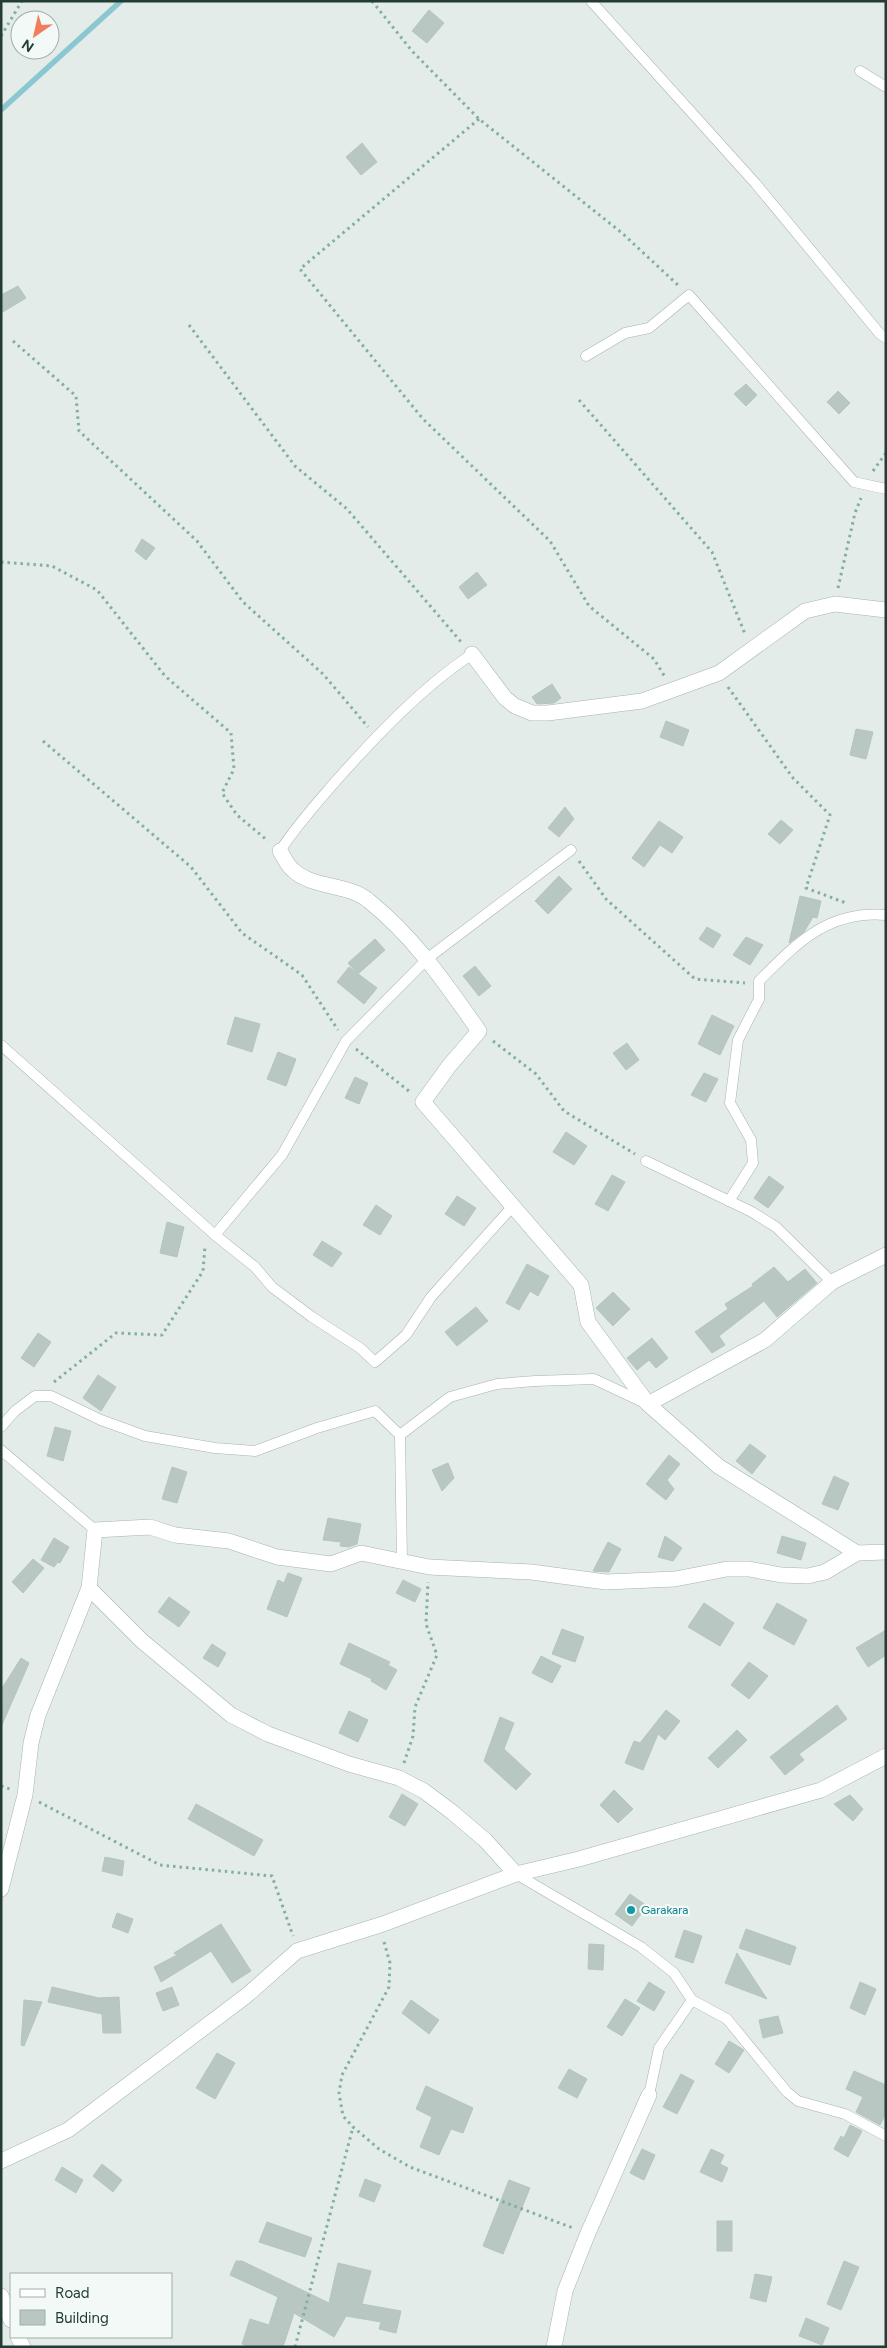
<svg xmlns="http://www.w3.org/2000/svg" width="887" height="2348" font-family="Figtree,sans-serif">
	<rect width="100%" height="100%" fill="#e3ece8"/>
	<g fill="none" stroke-linecap="round" stroke-linejoin="round">
		<path stroke="#8bc7d0" stroke-width="5.5" d="M1,110L121,1"/>
	</g>
	<g fill="#b8c7c1" stroke="#b5c6be">
		<path d="M429,10L444,23L427,43L412,31Z"/>
		<path d="M362,143L377,162L361,175L346,157Z"/>
		<path d="M18,286L26,298L1,313V295Z"/>
		<path d="M746,384L757,395L746,406L734,394Z"/>
		<path d="M838,391L850,403L839,414L827,402Z"/>
		<path d="M142,539L155,548L146,560L135,551Z"/>
		<path d="M477,572L487,585L468,599L459,587Z"/>
		<path d="M552,684L561,698L554,703L537,704L532,697Z"/>
		<path d="M666,721L689,730L683,746L660,737Z"/>
		<path d="M856,729L873,732L866,759L850,755Z"/>
		<path d="M565,807L574,819L559,837L548,828Z"/>
		<path d="M781,820L793,830L780,844L768,834Z"/>
		<path d="M659,821L683,837L672,853L660,845L644,867L632,858Z"/>
		<path d="M559,876L572,889L548,914L535,901Z"/>
		<path d="M800,896L821,901L817,918L813,917L804,932L789,943Z"/>
		<path d="M707,927L721,935L713,948L699,939Z"/>
		<path d="M746,937L763,945L750,965L733,955Z"/>
		<path d="M375,939L385,950L358,974L348,963Z"/>
		<path d="M475,966L491,986L479,996L463,976Z"/>
		<path d="M349,967L377,988L364,1004L337,982Z"/>
		<path d="M712,1015L734,1026L720,1055L698,1044Z"/>
		<path d="M235,1017L260,1024L252,1052L227,1044Z"/>
		<path d="M627,1043L639,1060L626,1070L613,1053Z"/>
		<path d="M278,1052L296,1059L286,1086L267,1079Z"/>
		<path d="M704,1073L718,1079L706,1102L691,1095Z"/>
		<path d="M355,1077L368,1083L359,1104L345,1098Z"/>
		<path d="M566,1132L587,1146L574,1165L553,1152Z"/>
		<path d="M612,1175L625,1182L608,1211L595,1204Z"/>
		<path d="M769,1176L784,1187L768,1208L754,1198Z"/>
		<path d="M457,1196L476,1208L464,1226L445,1214Z"/>
		<path d="M376,1205L392,1216L380,1235L363,1225Z"/>
		<path d="M167,1222L184,1227L177,1257L160,1253Z"/>
		<path d="M322,1241L342,1253L332,1267L313,1255Z"/>
		<path d="M527,1264L549,1276L538,1296L530,1291L519,1310L506,1303Z"/>
		<path d="M774,1267L788,1282L805,1269L817,1283L777,1317L764,1301L719,1336L725,1345L712,1353L695,1332L728,1309L725,1304L753,1286L752,1284Z"/>
		<path d="M613,1292L630,1309L613,1326L596,1308Z"/>
		<path d="M476,1307L488,1321L457,1346L445,1332Z"/>
		<path d="M38,1333L51,1342L34,1367L21,1358Z"/>
		<path d="M652,1338L668,1358L656,1368L649,1360L637,1370L627,1358Z"/>
		<path d="M98,1375L116,1387L101,1411L83,1398Z"/>
		<path d="M55,1427L71,1431L63,1461L47,1456Z"/>
		<path d="M750,1444L766,1456L752,1474L736,1461Z"/>
		<path d="M669,1455L680,1464L667,1480L674,1489L666,1500L646,1484Z"/>
		<path d="M448,1463L454,1478L442,1491L432,1470Z"/>
		<path d="M172,1467L187,1472L177,1503L162,1499Z"/>
		<path d="M834,1476L849,1483L838,1510L822,1504Z"/>
		<path d="M328,1518L361,1524L357,1544L349,1547L340,1546L341,1542L323,1540Z"/>
		<path d="M665,1536L682,1548L673,1561L658,1557Z"/>
		<path d="M782,1536L806,1543L801,1560L777,1553Z"/>
		<path d="M54,1538L69,1547L60,1563L58,1562L54,1567L41,1560Z"/>
		<path d="M608,1542L621,1549L609,1572L593,1571Z"/>
		<path d="M33,1559L44,1568L23,1593L12,1582Z"/>
		<path d="M288,1573L302,1578L287,1617L267,1609L278,1580L284,1583Z"/>
		<path d="M403,1580L421,1589L415,1602L396,1593Z"/>
		<path d="M169,1597L190,1612L179,1627L158,1612Z"/>
		<path d="M704,1603L734,1623L720,1646L688,1627Z"/>
		<path d="M777,1603L807,1620L794,1645L763,1628Z"/>
		<path d="M562,1629L584,1637L575,1662L552,1654Z"/>
		<path d="M886,1630V1655L868,1667L856,1648Z"/>
		<path d="M349,1643L390,1662L388,1665L397,1670L386,1690L371,1681L372,1679L340,1664Z"/>
		<path d="M212,1644L226,1653L218,1667L203,1658Z"/>
		<path d="M541,1656L561,1666L552,1683L532,1673Z"/>
		<path d="M21,1658L29,1663L1,1727V1690Z"/>
		<path d="M749,1662L768,1676L749,1699L731,1685Z"/>
		<path d="M837,1705L847,1719L799,1754L804,1760L785,1775L770,1757Z"/>
		<path d="M666,1710L680,1721L665,1740L658,1734L643,1770L625,1763L634,1741L640,1743Z"/>
		<path d="M349,1711L368,1720L358,1742L339,1733Z"/>
		<path d="M500,1717L514,1723L504,1749L531,1774L516,1790L484,1761Z"/>
		<path d="M737,1730L747,1740L718,1768L708,1758Z"/>
		<path d="M614,1790L633,1809L618,1823L600,1805Z"/>
		<path d="M402,1794L418,1804L405,1826L389,1817Z"/>
		<path d="M850,1795L863,1809L853,1821L834,1804Z"/>
		<path d="M196,1804L263,1840L254,1856L188,1819Z"/>
		<path d="M105,1857L124,1861L122,1876L102,1871Z"/>
		<path d="M630,1894L647,1906L632,1926L615,1914Z"/>
		<path d="M117,1913L133,1919L128,1933L112,1927Z"/>
		<path d="M221,1924L251,1971L232,1983L211,1951L161,1982L154,1967L177,1955L174,1953Z"/>
		<path d="M746,1929L796,1947L790,1965L739,1948Z"/>
		<path d="M684,1930L702,1936L693,1963L675,1957Z"/>
		<path d="M589,1944L604,1945L603,1970L588,1969Z"/>
		<path d="M737,1953L767,1999L725,1983Z"/>
		<path d="M649,1982L665,1992L654,2011L637,2001Z"/>
		<path d="M860,1982L876,1989L865,2015L850,2008Z"/>
		<path d="M52,1987L99,1998L119,1997L121,2033H103L102,2014L48,2002Z"/>
		<path d="M172,1987L179,2005L163,2011L156,1993Z"/>
		<path d="M625,1999L640,2008L622,2036L607,2027Z"/>
		<path d="M24,2000L42,2002L24,2046L21,2045Z"/>
		<path d="M411,2000L439,2020L429,2034L402,2013Z"/>
		<path d="M778,2016L783,2033L763,2038L759,2020Z"/>
		<path d="M729,2041L744,2050L729,2073L715,2064Z"/>
		<path d="M217,2053L235,2063L215,2099L196,2088Z"/>
		<path d="M569,2069L587,2079L577,2098L558,2088Z"/>
		<path d="M854,2071L886,2085V2113L880,2125L856,2112L863,2097L846,2089Z"/>
		<path d="M681,2074L694,2081L677,2114L663,2107Z"/>
		<path d="M426,2086L473,2108L463,2133L451,2129L439,2155L420,2147L432,2117L416,2109Z"/>
		<path d="M850,2125L862,2131L848,2157L834,2149L841,2136L844,2138Z"/>
		<path d="M642,2149L655,2155L644,2180L630,2173Z"/>
		<path d="M711,2149L724,2155L720,2164L728,2168L722,2182L700,2172Z"/>
		<path d="M102,2164L122,2180L113,2192L93,2176Z"/>
		<path d="M62,2167L83,2180L76,2193L55,2180Z"/>
		<path d="M365,2179L381,2185L374,2202L359,2196Z"/>
		<path d="M509,2180L530,2188L503,2254L483,2246Z"/>
		<rect x="717" y="2221" width="15" height="30"/>
		<path d="M267,2222L312,2238L305,2257L259,2242Z"/>
		<path d="M236,2261H242L329,2303L338,2263L371,2271L362,2304L401,2311L396,2333L379,2329L381,2322L346,2316L334,2337L294,2313L283,2347H250L242,2344L250,2319L269,2325L278,2297L230,2275Z"/>
		<path d="M844,2261L859,2267L841,2310L827,2304Z"/>
		<path d="M755,2274L772,2277L766,2302L750,2298Z"/>
		<path d="M806,2318L829,2328L822,2345L799,2336Z"/>
	</g>
	<g fill="none" stroke-linecap="round" stroke-linejoin="round">
		<g stroke="#a6b4af" stroke-width="11">
			<g id="service">
				<path d="M591,1L756,184L880,334L886,338"/>
				<path d="M860,71L886,87"/>
				<path d="M586,356L625,333L649,328L689,295L854,482L886,489"/>
				<path d="M280,851C296,826 316,804 335,782C376,736 420,689 472,654"/>
				<path d="M1,1045L215,1235L255,1267L272,1287L312,1317L360,1348L375,1362L406,1335L431,1297L513,1206"/>
				<path d="M646,1161L752,1212L776,1227L832,1282"/>
				<path d="M729,1201L753,1163L751,1140L730,1103L738,1040L759,999V981C797,943 828,910 886,915"/>
				<path d="M215,1235L282,1155L346,1041L428,958L571,850"/>
				<path d="M1,1427L15,1411L35,1396H51L101,1420L145,1436L215,1448L255,1451L317,1428L375,1411L400,1435L450,1397L497,1384L535,1381L594,1379L645,1403"/>
				<path d="M400,1435L402,1561"/>
				<path d="M1,1450L95,1530"/>
				<path d="M516,1874L641,1947L674,1973L692,2000L727,2019L787,2092L798,2101L845,2114L886,2136"/>
				<path d="M649,2095L659,2048L692,2000"/>
			</g>
		</g>
		<g stroke="#a6b4af" stroke-width="16">
			<g id="minor">
				<path d="M472,654L505,698L515,706L532,713H548L642,701L719,673L805,611L835,604L886,610"/>
				<path d="M280,851C284,857 287,865 293,870C313,889 348,883 369,901C415,938 446,984 479,1031L449,1066L423,1102L581,1285L588,1322L648,1404L718,1466L857,1553"/>
				<path d="M648,1404L765,1340L832,1282L886,1255"/>
				<path d="M89,1588L142,1641L231,1715L268,1734L349,1764L399,1778L424,1791L452,1812L485,1840L516,1874"/>
				<path d="M1,1889L25,1795L31,1743L38,1715L89,1588L95,1530L150,1527L175,1535L229,1541L277,1557L331,1564L361,1553L429,1567L531,1572L606,1582L675,1579L727,1569H749L781,1575L808,1576L825,1572L857,1553L886,1552"/>
				<path d="M1,2161L68,2130L246,1996L297,1951L383,1924L516,1874L579,1859L821,1790L886,1756"/>
				<path d="M1,2296L11,2320"/>
				<path d="M18,2337L23,2347"/>
				<path d="M554,2347L565,2291L588,2233L649,2095"/>
			</g>
		</g>
		<g stroke="#83afa1" stroke-width="3" stroke-dasharray="2.5 4" stroke-linecap="butt">
			<path d="M372,1L412,51L479,119L622,233L679,286"/>
			<path d="M1,36L22,1"/>
			<path d="M479,119L300,269L423,419L550,541L589,606L654,659L665,677"/>
			<path d="M189,325L295,466L347,509L462,643"/>
			<path d="M13,341L76,396L79,431L197,541L243,602L323,674L368,727"/>
			<path d="M579,400L712,552L745,634"/>
			<path d="M873,471L886,453"/>
			<path d="M1,562L52,566L97,590L165,676L231,733L234,769L222,793L237,815L268,841"/>
			<path d="M838,588L855,513L861,498"/>
			<path d="M728,687L793,778L830,815L806,888L846,903"/>
			<path d="M43,741L191,867L242,933L302,975L338,1030"/>
			<path d="M579,861L606,899L695,979L745,983"/>
			<path d="M493,1041L536,1074L564,1111L635,1154"/>
			<path d="M356,1049L410,1092"/>
			<path d="M54,1382L116,1333L162,1335L203,1271L205,1246"/>
			<path d="M404,1763L413,1736L415,1707L437,1655L426,1624L428,1582"/>
			<path d="M1,1786L10,1789"/>
			<path d="M39,1802L160,1865L272,1876L293,1936"/>
			<path d="M384,1942L390,1963L389,1987L342,2075L339,2093L343,2116L353,2127L379,2149L410,2167L573,2228"/>
			<path d="M295,2347L353,2127"/>
		</g>
		<use href="#service" stroke="#fff" stroke-width="10"/>
		<use href="#minor" stroke="#fff" stroke-width="15"/>
	</g>
	<circle fill="#0f9aa8" stroke="#f3f9f6" stroke-width="2" cx="631" cy="1910" r="5"/>
	<g text-anchor="middle" stroke-width="4.5" stroke-linejoin="round" paint-order="stroke">
		<g font-size="12" fill="#0d838f" stroke="#f3f9f6" text-anchor="start">
			<text x="641" y="1914">Garakara</text>
		</g>
	</g>
	<rect width="887" height="2348" fill="none" stroke="#233d35" stroke-width="5"/>
	<rect x="10" y="2273" width="162" height="65" fill="#f3f9f6" stroke="#a0aea9"/>
	<rect x="20" y="2289" width="25" height="8" fill="#ffffff" stroke="#a0aea9"/>
	<text x="55" y="2298" font-size="15" fill="#233d35">Road</text>
	<rect x="20" y="2310" width="25" height="15" fill="#b8c7c1" stroke="#a0aea9"/>
	<text x="55" y="2323" font-size="15" fill="#233d35">Building</text>
	<g transform="translate(35 35) rotate(214)"><circle r="24" fill="#f3f9f6" stroke="#a0aea9"/>
	<path d="M0-4L9 19L0 12L-9 19Z" fill="#f07e5d"/>
	<text y="-8" font-size="14" font-weight="bold" text-anchor="middle" fill="#233d35">N</text>
	</g>
</svg>
